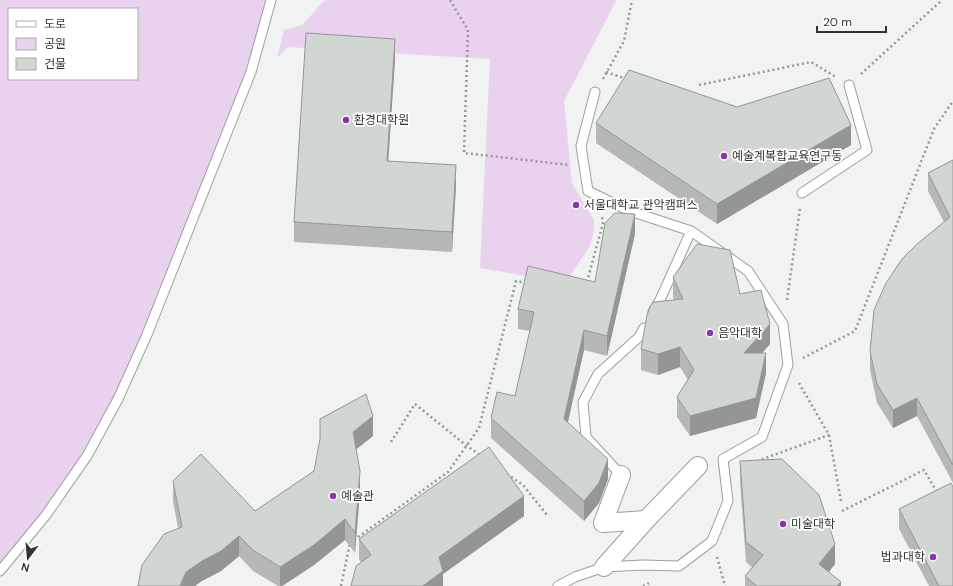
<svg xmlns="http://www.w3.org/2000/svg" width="953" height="586" font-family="'DM Sans','Noto Sans KR',sans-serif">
	<rect width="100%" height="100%" fill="#f0f3f1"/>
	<g fill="#e8d2ee" fill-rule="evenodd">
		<path d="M0,0H271L251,72L146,337L87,456L0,571ZM9,9H137V79H9Z"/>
		<path d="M325,0H616L615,3L564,101L572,183L594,220V231L590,246L565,283L480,268L490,59L288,47L277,58L284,30L302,25Z"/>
	</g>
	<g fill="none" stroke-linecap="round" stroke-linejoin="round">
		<g stroke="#9da09e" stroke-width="11">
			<g id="lane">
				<path d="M802,193L867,150L849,85"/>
				<path d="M653,312L660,300L691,231"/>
				<path d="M621,475L586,437L583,402L598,374L639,337L644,328"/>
				<path d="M0,571L46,515L87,456L118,399L146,337L251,72L271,0"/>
				<path d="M558,586L575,577L604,567L643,565L679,566L712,541L728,501L723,459L762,437L788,365L783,324L748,271L691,231L630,211L588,191L581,146L595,92"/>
			</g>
		</g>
		<g stroke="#9da09e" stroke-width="20">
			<g id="street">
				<path d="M621,475L603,523L646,520"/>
				<path d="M604,567L646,520L698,466"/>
			</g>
		</g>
		<g stroke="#969896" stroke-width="2.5" stroke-dasharray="2 3" stroke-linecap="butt">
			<path d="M450,0L468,30L464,153L569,165"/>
			<path d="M606,72L627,79"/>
			<path d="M861,74L942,0"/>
			<path d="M603,79L624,41L632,0"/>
			<path d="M699,85L811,62L836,77"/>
			<path d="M587,282L603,223L602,217"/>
			<path d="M787,300L800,208"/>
			<path d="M803,358L855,331L934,129L953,101"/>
			<path d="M799,383L829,435L841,501"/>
			<path d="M391,442L415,404L467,446L480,455"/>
			<path d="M757,461L829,435"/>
			<path d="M507,474L523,485L547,515"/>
			<path d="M842,511L924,470L937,492"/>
			<path d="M354,540L448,472L479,428L516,281L526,283"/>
			<path d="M717,557L725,586"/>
			<path d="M341,586L350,543"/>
			<path d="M643,586L649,583"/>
		</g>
		<use href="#lane" stroke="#fff" stroke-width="9"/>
		<use href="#street" stroke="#fff" stroke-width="18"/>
	</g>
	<g fill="#b5b8b5">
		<path d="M395,59L388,161L456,186L452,252L294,242V222Z"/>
		<path d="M737,107L851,145L717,224L596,143V123Z"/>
		<path d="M953,160V483L917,416L893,428L877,403L870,370V351L944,222L928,191V173Z"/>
		<path d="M635,234L607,356L584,350L568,422L608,479L599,503L584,521L491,438V418L515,396L530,331L518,329V309L595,282Z"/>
		<path d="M673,277L740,294L770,344L762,353L766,373L756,418L690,436L677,417V397L688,380L680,367L658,375L641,370V349L674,300L673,297Z"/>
		<path d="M373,436L356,449L360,491L355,553L345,540L314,565L282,586H278L253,571L239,556L221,571L202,581L178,528L173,501V481L255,511L314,471Z"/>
		<path d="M740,461L835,564L829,572L841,586H745V576L752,567L746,562L740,482Z"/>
		<path d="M899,509L953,586H929L899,529Z"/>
		<path d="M524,516L443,574V586L361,562L359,559V539Z"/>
	</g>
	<g fill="#939694">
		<path d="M395,39V59L387,181V161Z"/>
		<path d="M851,125V145L717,224V204Z"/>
		<path d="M456,165V186L452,252V232Z"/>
		<path d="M635,214V234L607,356V336Z"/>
		<path d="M770,324V344L744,373V353Z"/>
		<path d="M584,330V350L564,439V419Z"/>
		<path d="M680,347V367L658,375V354Z"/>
		<path d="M766,353V373L756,418L690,436V416Z"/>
		<path d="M917,398V416L893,428V410Z"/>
		<path d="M373,416V436L353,452V432Z"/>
		<path d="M608,459V479L599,503L584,521V501Z"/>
		<path d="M360,471V491L355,553V533Z"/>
		<path d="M524,496V516L443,574V586H423L439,557Z"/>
		<path d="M345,519V540L314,565L282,586H280V567Z"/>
		<path d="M239,536V556L221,571L202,581L195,586H180L186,572L202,561Z"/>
		<path d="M835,544V564L819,584V564Z"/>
		<path d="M841,582V586H837Z"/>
	</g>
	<g fill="#d2d6d3" stroke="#939694">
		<path d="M306,33L395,39L387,161L456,165L452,232L294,222Z"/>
		<path d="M629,70L737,107L829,78L851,125L717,204L596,123Z"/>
		<path d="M953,160V465L917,398L893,410L877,384L870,351L874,310L886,283L902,259L916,245L950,217L928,173Z"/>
		<path d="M615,213L635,214L607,336L584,330L564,419L608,459L599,483L584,501L491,418L497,392L515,396L534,312L518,309L528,266L595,282L605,223Z"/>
		<path d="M697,244L730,250L740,294L761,290L770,324L744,353H766L756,398L690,416L677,397L694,370L680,347L658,354L641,349L647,315L649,310L650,306L654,302L683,299L673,277Z"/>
		<path d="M366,394L373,416L353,432L360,471L355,533L345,519L314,545L280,567L253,550L239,536L221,551L202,561L186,572L180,586H138L142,565L164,534L182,527L173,481L201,454L255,511L314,471L320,439V419Z"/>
		<path d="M489,447L524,496L439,557L443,571L423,586H351L356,566L371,555L359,539Z"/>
		<path d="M782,459L819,495L835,544L819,564L841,582L837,586H757L745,576L763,555L746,542L740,461Z"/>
		<path d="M951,483L953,487V586H939L899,509Z"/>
	</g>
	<g fill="#8b34a2" stroke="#fff" stroke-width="1.5">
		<circle cx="346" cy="120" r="4"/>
		<circle cx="724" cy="156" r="4"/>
		<circle cx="576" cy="205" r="4"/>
		<circle cx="710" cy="333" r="4"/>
		<circle cx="333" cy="496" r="4"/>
		<circle cx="783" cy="524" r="4"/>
		<circle cx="933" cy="557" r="4"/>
	</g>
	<g text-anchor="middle" stroke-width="3.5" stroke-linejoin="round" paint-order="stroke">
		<g font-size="12" fill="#323332" stroke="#fff" text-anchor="start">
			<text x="354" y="124">환경대학원</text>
			<text x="732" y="160">예술계복합교육연구동</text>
			<text x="584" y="209">서울대학교 관악캠퍼스</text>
			<text x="718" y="337">음악대학</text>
			<text x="341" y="500">예술관</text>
			<text x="791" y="528">미술대학</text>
			<text x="925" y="561" text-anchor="end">법과대학</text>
		</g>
	</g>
	<rect x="8" y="8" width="130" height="72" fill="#ffffff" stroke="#adadad"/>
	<rect x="16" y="21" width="20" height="6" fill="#ffffff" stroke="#adadad"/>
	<text x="44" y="28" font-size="12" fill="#323332">도로</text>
	<rect x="16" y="38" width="20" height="12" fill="#e8d2ee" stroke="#adadad"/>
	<text x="44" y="48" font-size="12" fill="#323332">공원</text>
	<rect x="16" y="58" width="20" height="12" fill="#d2d6d3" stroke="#adadad"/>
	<text x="44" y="68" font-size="12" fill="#323332">건물</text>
	<g transform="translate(28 558) rotate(196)" stroke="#ffffff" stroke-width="3" paint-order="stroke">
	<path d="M0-3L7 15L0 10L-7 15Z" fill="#323332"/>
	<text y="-6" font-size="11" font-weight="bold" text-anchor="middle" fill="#323332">N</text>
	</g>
	<path d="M817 26v6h69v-6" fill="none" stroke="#323332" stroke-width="2"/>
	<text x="823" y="26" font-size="12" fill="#323332" stroke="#ffffff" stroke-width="3" paint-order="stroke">20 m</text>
</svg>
